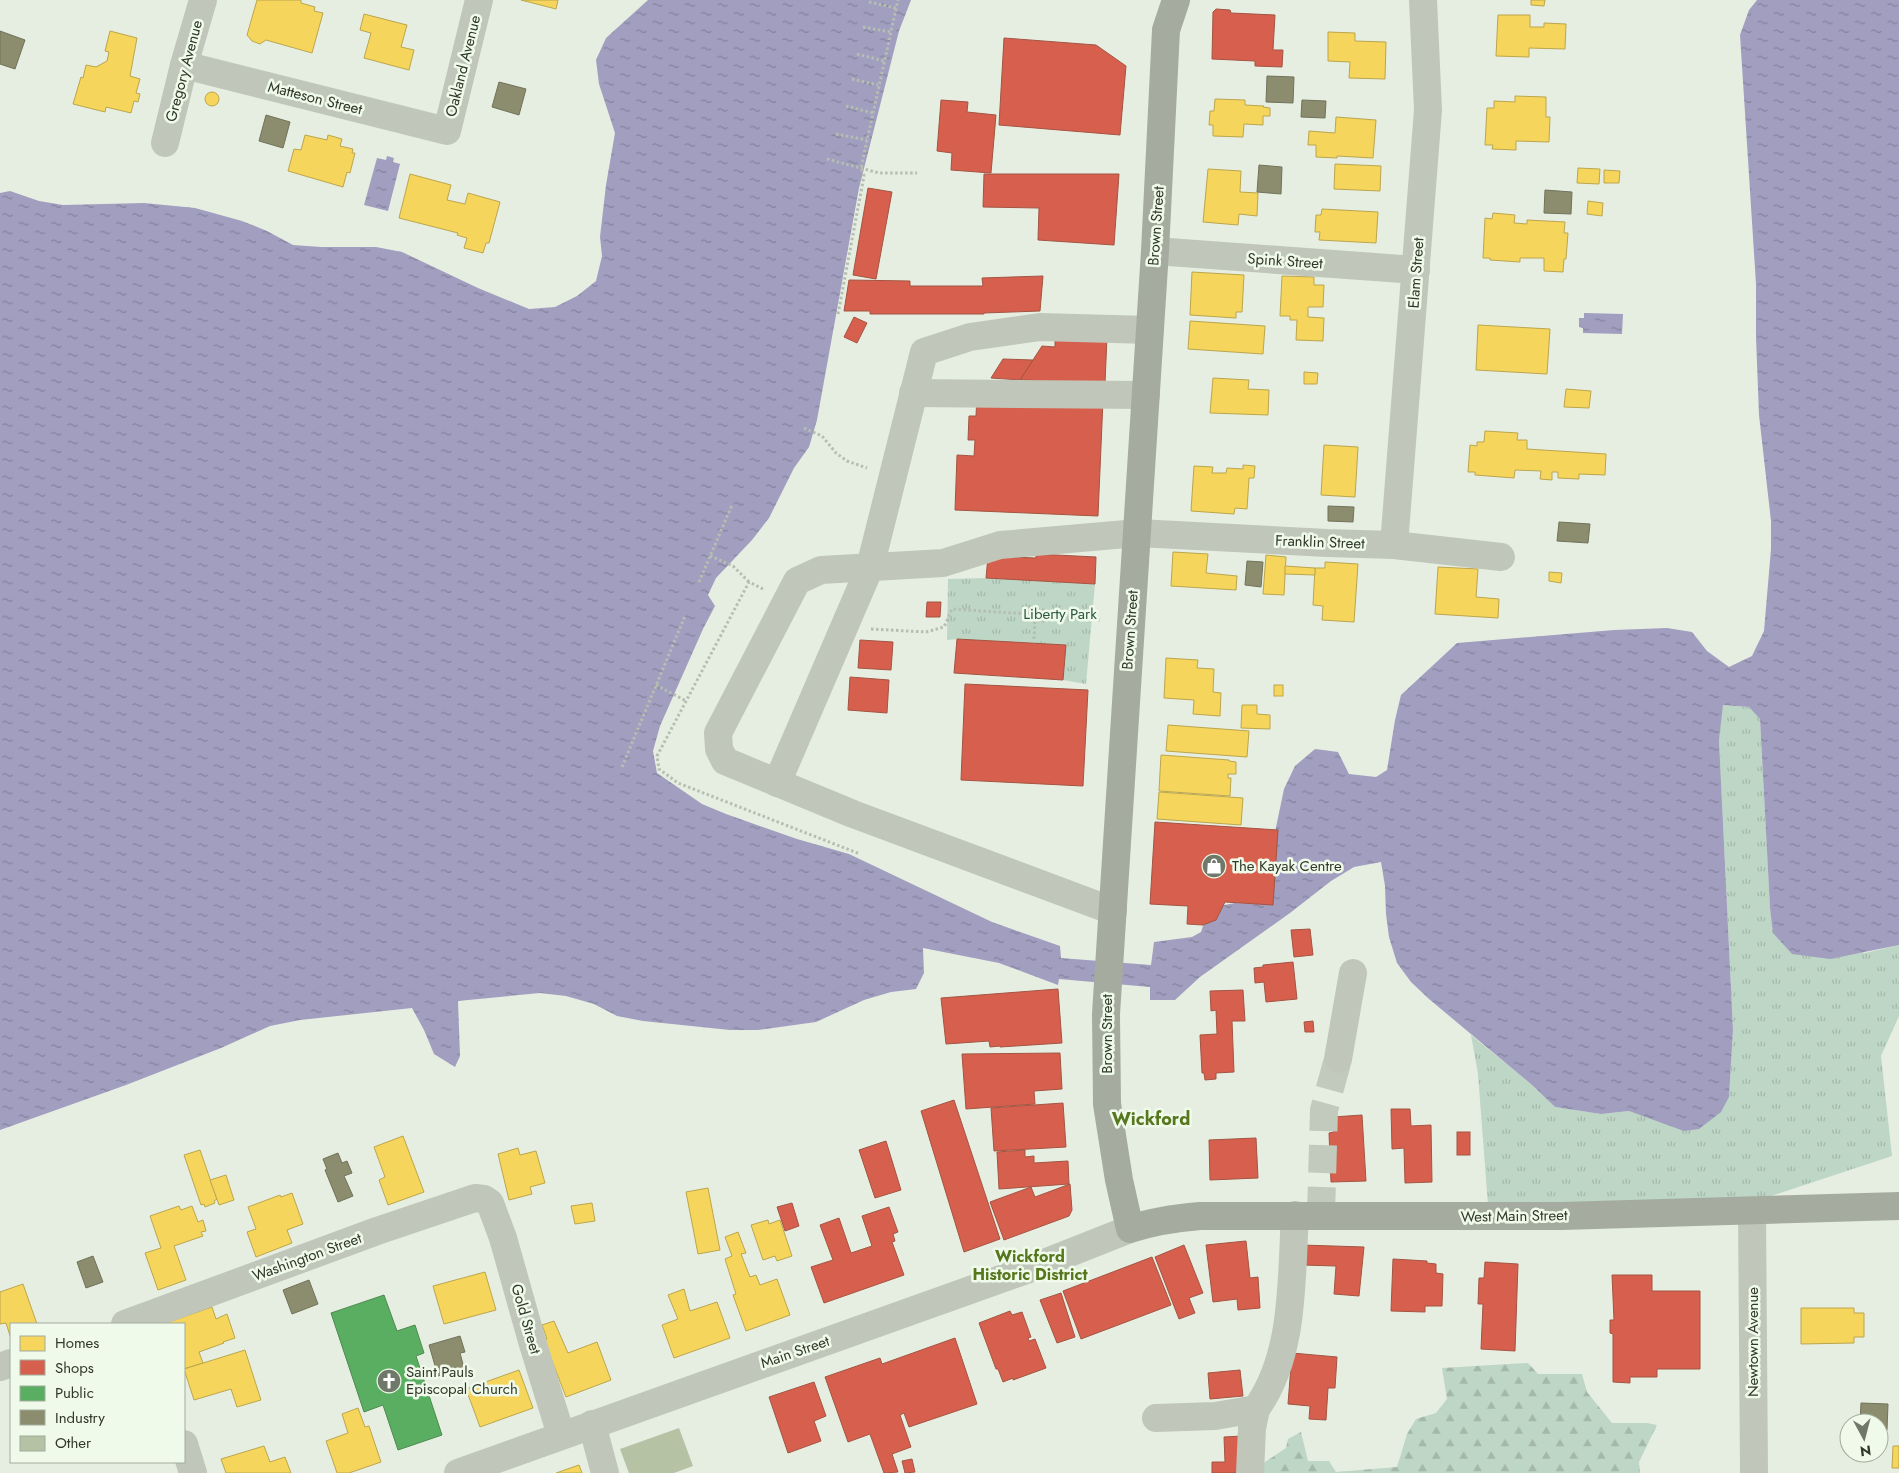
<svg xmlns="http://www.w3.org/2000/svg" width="1899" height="1473" font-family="Jost,sans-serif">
	<defs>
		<pattern id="grass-tufts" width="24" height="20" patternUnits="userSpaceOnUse" patternTransform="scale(1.25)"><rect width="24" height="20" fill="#bdd6c5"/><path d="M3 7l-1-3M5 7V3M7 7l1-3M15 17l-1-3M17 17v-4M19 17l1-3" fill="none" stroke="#a3b8a9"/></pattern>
		<pattern id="forest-firs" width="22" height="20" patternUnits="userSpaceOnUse" patternTransform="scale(1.25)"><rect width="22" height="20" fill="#bdd6c5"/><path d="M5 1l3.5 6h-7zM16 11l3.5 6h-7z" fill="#a3b8a9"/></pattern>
		<pattern id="water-ripples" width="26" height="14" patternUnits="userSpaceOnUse" patternTransform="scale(1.25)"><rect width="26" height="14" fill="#a19ec0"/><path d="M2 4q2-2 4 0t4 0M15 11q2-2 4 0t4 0" fill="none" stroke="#84829c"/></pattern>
	</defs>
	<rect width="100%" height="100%" fill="#e6eee2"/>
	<g fill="url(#grass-tufts)">
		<path d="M986,578L1095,584L1086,684L1063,680L1065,645L957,639L947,640L948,579Z"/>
		<path d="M1722,705L1749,707L1760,718L1770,908L1774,933L1865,953L1899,945V1016L1881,1056L1892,1156L1750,1203L1488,1205L1478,1074L1471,1035L1532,1085L1555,1107L1601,1114L1629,1111L1651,1118L1729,1097L1733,1030L1719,740Z"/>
	</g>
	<path fill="url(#forest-firs)" d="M1528,1363L1538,1374H1582L1587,1392L1612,1423H1647L1657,1425L1639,1462L1640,1473H1261L1262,1464L1286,1448L1288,1439L1301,1432L1308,1461H1329L1336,1472L1397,1467L1407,1434L1416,1419L1436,1413L1447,1399L1442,1368Z"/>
	<g fill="url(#water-ripples)">
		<path d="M648,0H911L899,31L859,188L817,420L809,447L794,468L769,518L752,540L716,578L708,595L715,606L703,629L660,726L653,751L657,773L702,804L726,814L797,839L849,854L992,922L1060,946L1061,958L1151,965L1154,942L1192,937L1201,932L1209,908L1235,903L1260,904L1284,789L1295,766L1315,749L1338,752L1349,774L1376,777L1387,770L1395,720L1401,695L1457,643L1614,630L1667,628L1692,632L1707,651L1729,667L1752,656L1764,631L1771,549V521L1759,415L1756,337V284L1740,35L1749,10L1757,0H1899V945L1830,959L1792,954L1773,933L1770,908L1760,719L1749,707L1723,705L1719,740L1733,1030L1729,1097L1721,1112L1699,1129L1684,1131L1629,1111L1601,1114L1555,1107L1532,1085L1429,999L1411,982L1397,963L1389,937L1386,914L1385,886L1381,862L1354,867L1331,881L1290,913L1200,977L1175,1000H1150V987L1059,979L1058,985L999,963L923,948L924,973L916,989L891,992L864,1000L816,1022L758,1030H730L643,1021L617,1016L594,1004L566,996L540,993L458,1001L460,1056L455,1067L434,1054L424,1030L412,1008L300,1020L270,1026L221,1048L126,1085L0,1130V193L10,191L39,201L63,205L144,203L195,208L242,221L267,231L293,245L321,247H376L402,252L478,288L529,309L555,307L577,296L596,281L602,256L600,237L606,185L615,133L599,84L596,60L606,38Z"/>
		<path d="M387,156L394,158L393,162L400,164L388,211L364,205L377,158L386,160Z"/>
		<path d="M1584,313L1623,314L1622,334L1583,333V328L1579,327V318H1584Z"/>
	</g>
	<g fill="#f6d55c" stroke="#bba64d">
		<path d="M257,0H301V3L315,7L314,11L323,13L312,53L266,40L260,44L252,41L247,35Z"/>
		<path d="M521,0H558L556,9Z"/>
		<path d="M1531,0H1545L1544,6L1531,5Z"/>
		<path d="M364,14L407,25L401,47L414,50L409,70L364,58L371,33L360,30Z"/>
		<path d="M1498,15H1530V27H1544V23L1566,24L1565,49L1529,48V57L1496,56Z"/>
		<path d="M110,31L137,38L130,76L140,79L136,93L140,94L138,102L134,101L131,113L106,107L105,112L73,104L81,77L83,78L86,65L96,67L107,61L109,52L105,51Z"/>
		<path d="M1328,32L1355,33V41L1386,42L1385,79L1349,78L1350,62L1328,61Z"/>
		<circle cx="212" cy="99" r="7"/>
		<path d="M1515,96L1546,97V117H1550L1549,142L1516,141V150L1492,149L1493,145H1485L1487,108H1494V101L1515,102Z"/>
		<path d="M1215,99L1245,100V105L1264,106L1263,107L1270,108V116H1263V125L1244,124L1243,137L1213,136V125H1209L1210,111H1214Z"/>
		<path d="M1336,117L1376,120L1373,158L1337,156V158L1316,157V145H1308L1309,131L1335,133Z"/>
		<path d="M305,135L327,140L328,135L342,139L340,146L353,149L352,153H355L350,173L347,172L343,187L288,171L294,149L301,150Z"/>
		<path d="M1335,164L1381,166L1380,191L1334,189Z"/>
		<path d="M1578,168L1600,169L1599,184L1577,183Z"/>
		<path d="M1208,169L1241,171L1240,192L1258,193L1257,216L1239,214L1238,225L1203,222Z"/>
		<path d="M1604,170L1620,171L1619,183H1604Z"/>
		<path d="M410,174L451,185L447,200L465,204L468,193L500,202L489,243H486L483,253L464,248L467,238L457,235L458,233L399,218Z"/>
		<path d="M1588,201L1603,203L1602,216L1587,214Z"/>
		<path d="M1322,209L1378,212L1376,243L1319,240L1320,232H1315L1316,215H1321Z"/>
		<path d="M1493,213L1515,215L1514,223L1527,224V220L1565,222L1564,233H1568L1566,259H1564L1563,272L1544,271V258H1520V262L1490,260V258H1483L1485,218L1492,219Z"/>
		<path d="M1192,272L1244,275L1242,312H1236V318L1190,315Z"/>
		<path d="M1282,276L1314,277V285H1324L1323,307H1308V317L1324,318L1323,341L1296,340L1297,320H1290V316H1280Z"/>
		<path d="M1190,321L1265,326L1263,354L1188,349Z"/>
		<path d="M1478,325L1550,329L1547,374L1476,370Z"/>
		<path d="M1304,372L1318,373L1317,384H1304Z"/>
		<path d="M1213,378L1249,380L1248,389L1269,390L1268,415L1210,413Z"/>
		<path d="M1566,389L1591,391L1589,408L1564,407Z"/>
		<path d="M1485,431L1518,433L1517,440H1527V449L1606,454L1605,475L1579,474V479L1558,478V472H1552V480L1540,479L1541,471L1515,470L1514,478L1475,475V472H1468L1470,445L1477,446V442H1484Z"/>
		<path d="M1324,445L1358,447L1355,497L1321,495Z"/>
		<path d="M1243,465L1255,466L1254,478H1249L1247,509L1235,508L1234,514L1191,511L1194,466L1213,467L1212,473H1226L1227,468L1243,469Z"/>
		<path d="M1173,552L1208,554L1206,573L1237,576L1236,590L1171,586Z"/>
		<path d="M1266,555L1286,557L1284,595L1263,594Z"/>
		<path d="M1325,562L1358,564L1354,622L1322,620L1323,606L1313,605L1315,568H1325Z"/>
		<path d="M1285,566L1315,568V575L1285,574Z"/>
		<path d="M1438,567L1478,569L1476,597L1499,599L1498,618L1435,614Z"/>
		<path d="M1549,572L1562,573L1561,583L1549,581Z"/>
		<path d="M1166,658L1198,660L1197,668L1214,669L1213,692L1221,693L1220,716L1193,714L1194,700L1164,698Z"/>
		<rect x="1274" y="685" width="9" height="11"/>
		<path d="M1242,705H1257V714L1270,715V729L1241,728Z"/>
		<path d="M1168,725L1249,731L1247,757L1166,751Z"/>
		<path d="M1161,755L1229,760V761L1236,762V774H1228V778H1231L1230,796L1159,791Z"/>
		<path d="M1159,792L1243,798L1241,825L1157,819Z"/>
		<path d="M403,1136L424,1192L388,1205L379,1180L385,1177L374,1147Z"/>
		<path d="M518,1148L520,1155L536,1151L545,1183L530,1187L532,1194L509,1200L498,1154Z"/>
		<path d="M200,1150L217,1199L214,1201L215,1203L205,1207L204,1204L201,1205L184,1155Z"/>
		<path d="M226,1175L234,1200L219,1205L210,1180Z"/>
		<path d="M708,1188L720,1250L698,1254L686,1192Z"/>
		<path d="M292,1193L303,1224L287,1230L292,1243L256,1257L247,1232L256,1229L248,1207L280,1195L281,1197Z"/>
		<path d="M592,1203L595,1221L575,1224L571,1206Z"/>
		<path d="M179,1206L181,1210L192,1206L198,1222L203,1220L206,1231L201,1232L203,1236L174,1246L186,1280L158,1290L145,1253L161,1248L150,1216Z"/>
		<path d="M768,1220L769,1224L780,1220L792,1256L777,1261L775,1256L763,1260L751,1225Z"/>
		<path d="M738,1232L746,1253L741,1254L750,1277L756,1275L760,1285L777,1279L790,1315L746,1331L733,1295L736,1294L725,1259L732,1256L725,1237Z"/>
		<path d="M485,1272L496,1310L444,1324L433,1286Z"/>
		<path d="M23,1284L37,1324H11V1339L6,1323L0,1324V1292Z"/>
		<path d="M684,1289L690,1311L717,1302L730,1338L674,1358L662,1325L678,1319L668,1295Z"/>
		<path d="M212,1307L216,1319L227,1314L235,1338L223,1342L224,1343L199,1352L203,1363L184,1369V1324H170L169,1322Z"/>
		<path d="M1801,1308H1854V1313H1864V1337H1854V1343L1801,1344Z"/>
		<path d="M554,1321L568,1353L597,1342L611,1380L566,1397L544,1340L547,1339L542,1325Z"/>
		<path d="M245,1350L261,1400L237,1407L231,1389L194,1400L184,1369Z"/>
		<path d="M519,1370L533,1408L480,1427L466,1389Z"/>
		<path d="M358,1408L365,1427L369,1426L381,1462L349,1473H337L326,1441L348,1433L342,1414Z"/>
		<path d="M264,1446L270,1462L285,1457L291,1473H226L221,1459Z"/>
		<path d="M1893,1446H1899V1468H1892Z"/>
		<path d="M579,1465L582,1473H556Z"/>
	</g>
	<g fill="#d6604d" stroke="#a45442">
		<path d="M1216,9L1230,10L1231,13L1275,15L1273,50H1283L1282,67L1255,66V61L1212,59L1213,12Z"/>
		<path d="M1004,38L1096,45L1126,66L1120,135L999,125Z"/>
		<path d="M941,100L968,102L967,112L996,115L991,173L951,170L952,153L937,151Z"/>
		<path d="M984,174H1119L1114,245L1038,240L1039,208L983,207Z"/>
		<path d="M868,188L892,192L876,279L853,275Z"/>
		<path d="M1043,276L1040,311L984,313V314H870V311H844L849,280L910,281V286H983L982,278Z"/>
		<path d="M854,317L867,323L857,343L844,337Z"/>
		<path d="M1055,335L1107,337L1105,383L1020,380L1042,346L1055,347Z"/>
		<path d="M1003,359L1033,360L1020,380L991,378Z"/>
		<path d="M977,395L1103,400L1098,516L955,510L957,455L974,456L975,440H968L969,416H976Z"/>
		<path d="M1036,554L1096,557L1095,584L986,578L988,556L1036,558Z"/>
		<path d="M927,602H941L940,617H926Z"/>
		<path d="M957,639L1066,645L1063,680L954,673Z"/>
		<path d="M860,640L893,642L891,670L858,668Z"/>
		<path d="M850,677L889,680L887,713L848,710Z"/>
		<path d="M965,684L1088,690L1083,786L961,780Z"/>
		<path d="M1155,822L1278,830L1273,905L1225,902L1216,920L1203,925L1187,924L1188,906L1150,904Z"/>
		<path d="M1310,929L1313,955L1294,957L1291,930Z"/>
		<path d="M1293,962L1297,999L1266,1002L1264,982L1255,983L1254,968L1263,967V965Z"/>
		<path d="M1058,989L1062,1043L1000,1047V1046L990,1047L989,1041L946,1044L941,998Z"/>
		<path d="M1243,990L1245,1021H1232L1234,1072L1216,1073V1079L1205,1080L1204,1073H1202L1200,1035L1217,1034L1216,1010L1211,1011L1210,991Z"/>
		<path d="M1313,1021L1314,1032H1305L1304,1022Z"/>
		<path d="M1060,1053L1062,1089L1034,1091L1035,1104L966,1109L962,1054Z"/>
		<path d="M954,1100L1000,1239L964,1252L921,1111Z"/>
		<path d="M1063,1103L1066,1147L994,1151L991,1108Z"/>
		<path d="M1391,1109H1410L1411,1126L1431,1125L1432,1182L1405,1183L1404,1148L1392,1149Z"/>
		<path d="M1362,1115L1366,1181L1331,1182L1329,1133L1334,1132L1333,1117Z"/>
		<rect x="1457" y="1132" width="13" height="23"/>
		<path d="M1256,1138L1258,1178L1210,1180L1209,1140Z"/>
		<path d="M886,1141L901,1190L875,1198L859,1150Z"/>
		<path d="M1025,1150V1157L1034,1156V1163L1068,1161L1069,1184L999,1189L997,1152Z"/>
		<path d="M1070,1184L1072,1210L1069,1216L1004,1240L990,1202L1031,1187L1035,1197Z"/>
		<path d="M792,1203L799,1226L785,1231L777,1207Z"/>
		<path d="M889,1207L898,1232L893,1234L895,1241L892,1242L904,1275L824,1303L811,1267L833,1260L820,1225L839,1218L851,1253L872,1246L862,1216Z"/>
		<path d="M1246,1241L1250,1278L1258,1277L1260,1308L1238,1310L1237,1299L1213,1302L1206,1245Z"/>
		<path d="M1184,1245L1203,1293L1189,1298L1195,1313L1179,1319L1155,1257Z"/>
		<path d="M1302,1245L1364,1247L1359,1296L1334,1294L1336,1266L1302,1265Z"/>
		<path d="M1152,1257L1171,1305L1081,1339L1063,1291Z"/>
		<path d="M1393,1259L1427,1261V1263L1436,1264V1273L1443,1274L1442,1306H1425V1312L1391,1311Z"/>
		<path d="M1485,1262L1518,1264L1515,1351L1481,1349L1483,1304H1478L1479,1278H1484Z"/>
		<path d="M1612,1275H1652V1291H1700V1369H1657V1377H1630V1383L1613,1382V1334L1610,1333V1320H1614Z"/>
		<path d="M1061,1293L1075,1337L1057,1343L1040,1300Z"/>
		<path d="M1010,1311L1012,1315L1022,1312L1031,1337L1028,1338L1029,1341L1035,1339L1046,1368L1013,1380V1378L1003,1382L998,1369H996L979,1323Z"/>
		<path d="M955,1338L977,1404L909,1427L904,1413L900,1415L911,1447L892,1454L898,1472L884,1473L870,1434L848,1442L825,1377L880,1358L882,1364Z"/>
		<path d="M1292,1353L1337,1357L1335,1388H1328L1326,1420L1309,1419L1310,1406L1288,1404Z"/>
		<path d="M1240,1370L1243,1396L1210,1399L1208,1373Z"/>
		<path d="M814,1382L826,1416L814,1421L821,1441L788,1453L769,1397Z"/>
		<path d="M1242,1436L1241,1473H1212V1462H1225L1224,1437Z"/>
		<path d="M912,1459L915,1472L905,1473L902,1461Z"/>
	</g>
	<path fill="#5aae61" stroke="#4e8b50" d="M384,1295L397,1331L415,1325L424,1353L416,1356L442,1435L398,1450L383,1405L364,1412L331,1313Z"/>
	<g fill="#8c8c6e" stroke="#717359">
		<path d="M0,31L25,40L15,69L0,64Z"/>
		<path d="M1267,76L1294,77L1293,103L1266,102Z"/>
		<path d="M499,82L526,89L519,115L492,107Z"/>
		<path d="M1302,100L1326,101L1325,118L1301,117Z"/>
		<path d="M266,115L290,122L283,148L259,141Z"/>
		<path d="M1259,165L1282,167L1281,194L1257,192Z"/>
		<path d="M1545,190L1572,192L1571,214L1544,213Z"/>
		<path d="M1328,506L1354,507L1353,522L1328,521Z"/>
		<path d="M1559,522L1590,524L1588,543L1557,541Z"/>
		<path d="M1247,561L1263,562L1261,587L1245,585Z"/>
		<path d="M338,1153L342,1163L347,1161L352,1173L344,1176L353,1196L338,1202L325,1170L327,1169L323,1159Z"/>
		<path d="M93,1256L103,1282L86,1288L77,1262Z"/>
		<path d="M309,1280L318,1304L292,1314L283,1290Z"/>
		<path d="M460,1336L465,1352L460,1353L464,1368L438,1376L429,1345Z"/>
		<path d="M1861,1403L1888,1404L1887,1430H1879V1423H1860Z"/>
	</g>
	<path fill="#b5c2a3" d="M679,1428L693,1466L674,1473H629L620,1449Z"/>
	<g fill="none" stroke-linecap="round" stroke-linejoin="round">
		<path stroke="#c2cabd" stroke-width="28" stroke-dasharray="28 14" stroke-linecap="butt" d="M1321,1215L1324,1110L1338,1059"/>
		<g stroke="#b6beb1" stroke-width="3" stroke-dasharray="2.5 2.5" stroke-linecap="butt">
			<path d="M869,2L896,8"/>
			<path d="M863,27L891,32"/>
			<path d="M857,54L884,61"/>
			<path d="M852,79L878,85"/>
			<path d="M846,106L873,113"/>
			<path d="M836,134L867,140"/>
			<path d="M827,159L879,173H917"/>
			<path d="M838,314L864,176L861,168L898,0"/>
			<path d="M804,428L822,436L836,453L847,461L867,468"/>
			<path d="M710,556L733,566L749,582"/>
			<path d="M699,582L732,505"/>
			<path d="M763,589L749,582L657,756L659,769L678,783L860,854"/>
			<path d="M1028,614V608L1044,610V616"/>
			<path d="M871,629L926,632L944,627L952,609L1028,614V620L1044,621V616L1100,620"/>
			<path d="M1034,639L1035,620"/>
			<path d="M656,685L686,701"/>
			<path d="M622,767L685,616"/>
		</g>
		<g stroke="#c0c7ba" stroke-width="28">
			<path d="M184,65L447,131L479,0"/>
			<path d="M165,143L184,65L203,0"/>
			<path d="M1155,251L1416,270"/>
			<path d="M913,393L1146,395"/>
			<path d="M1394,545L1428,110L1423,0"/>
			<path d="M777,783L870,567L924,352L970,337L1040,327L1150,330"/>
			<path d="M1113,911L853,814L725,761L719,749L718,733L797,581L821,570L943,563L1000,545L1138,533L1327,543L1394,545L1501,557"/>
			<path d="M1338,1059L1353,973"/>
			<path d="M1752,1210L1754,1473"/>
			<path d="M125,1324L377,1231L475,1198L484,1199L490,1203L503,1238L532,1341L561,1435"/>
			<path d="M0,1367L11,1363"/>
			<path d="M1156,1418L1215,1416L1256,1409C1295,1355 1291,1280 1295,1215"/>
			<path d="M592,1424L605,1473"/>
			<path d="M184,1444L193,1473"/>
			<path d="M458,1473L1029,1269L1130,1229"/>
			<path d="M1250,1473L1252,1428L1256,1409"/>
		</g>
		<path stroke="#a5ac9f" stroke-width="28" d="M1176,0L1166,30L1155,251L1106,1014L1107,1104L1119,1180L1130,1229C1154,1221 1176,1218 1200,1216H1562L1899,1206"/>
	</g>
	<defs>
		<g id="shop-disc" transform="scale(1.25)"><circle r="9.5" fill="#70786a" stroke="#effaea"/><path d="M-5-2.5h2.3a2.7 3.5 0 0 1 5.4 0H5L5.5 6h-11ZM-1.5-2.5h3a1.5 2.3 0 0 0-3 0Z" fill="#fff"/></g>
		<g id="church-disc" transform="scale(1.25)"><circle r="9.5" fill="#70786a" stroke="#effaea"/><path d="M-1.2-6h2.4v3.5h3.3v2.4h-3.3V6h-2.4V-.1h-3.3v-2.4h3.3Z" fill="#fff"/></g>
	</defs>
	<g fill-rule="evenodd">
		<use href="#shop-disc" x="1214" y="866"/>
		<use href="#church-disc" x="389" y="1381"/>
	</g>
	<g text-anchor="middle" stroke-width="5" stroke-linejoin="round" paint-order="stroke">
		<g font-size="15" fill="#313829" stroke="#effaea">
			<text transform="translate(463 66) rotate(-76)" y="5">Oakland Avenue</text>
			<text transform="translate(184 71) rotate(-75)" y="5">Gregory Avenue</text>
			<text transform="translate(315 98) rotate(14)" y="5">Matteson Street</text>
			<text transform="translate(1156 226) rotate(-86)" y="5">Brown Street</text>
			<text transform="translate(1285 261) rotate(4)" y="5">Spink Street</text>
			<text transform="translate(1416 273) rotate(-86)" y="5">Elam Street</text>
			<text transform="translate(1320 542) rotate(2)" y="5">Franklin Street</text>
			<text transform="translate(1130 630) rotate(-86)" y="5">Brown Street</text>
			<text transform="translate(1107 1034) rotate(-90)" y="5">Brown Street</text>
			<text transform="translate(1514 1216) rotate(-1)" y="5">West Main Street</text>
			<text transform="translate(307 1257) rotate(-20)" y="5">Washington Street</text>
			<text transform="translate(526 1319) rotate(74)" y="5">Gold Street</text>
			<text transform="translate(1753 1342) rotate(-90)" y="5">Newtown Avenue</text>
			<text transform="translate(795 1352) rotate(-19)" y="5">Main Street</text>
		</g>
		<g font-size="15" fill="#2c5741" stroke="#effaea">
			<text x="1060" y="619">Liberty Park</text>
		</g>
		<g font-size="15" fill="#313829" stroke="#effaea" text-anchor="start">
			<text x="1232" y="871">The Kayak Centre</text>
			<text x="406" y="1377">Saint Pauls<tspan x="406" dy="17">Episcopal Church</tspan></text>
		</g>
		<g font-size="16" font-weight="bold" fill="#57771e" stroke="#effaea">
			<text x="1030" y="1262">Wickford<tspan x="1030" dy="18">Historic District</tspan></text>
		</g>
		<g font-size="18" font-weight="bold" fill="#57771e" stroke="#effaea">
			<text x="1151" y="1125">Wickford</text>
		</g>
	</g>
	<rect x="10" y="1323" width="175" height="140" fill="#effaea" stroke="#a3ac9d"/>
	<rect x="20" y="1336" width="25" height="15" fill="#f6d55c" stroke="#a3ac9d"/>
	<text x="55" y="1348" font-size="15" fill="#313829">Homes</text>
	<rect x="20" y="1360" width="25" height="15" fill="#d6604d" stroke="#a3ac9d"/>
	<text x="55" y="1373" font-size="15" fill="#313829">Shops</text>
	<rect x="20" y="1386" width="25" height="15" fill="#5aae61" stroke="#a3ac9d"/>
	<text x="55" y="1398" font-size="15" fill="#313829">Public</text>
	<rect x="20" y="1410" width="25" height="15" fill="#8c8c6e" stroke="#a3ac9d"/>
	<text x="55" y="1423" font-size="15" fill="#313829">Industry</text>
	<rect x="20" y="1436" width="25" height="15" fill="#b5c2a3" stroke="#a3ac9d"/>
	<text x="55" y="1448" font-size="15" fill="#313829">Other</text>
	<g transform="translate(1864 1438) rotate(173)"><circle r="24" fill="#effaea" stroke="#a3ac9d"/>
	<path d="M0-4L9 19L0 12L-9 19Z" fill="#70786a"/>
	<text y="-8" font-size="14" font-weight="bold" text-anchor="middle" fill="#313829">N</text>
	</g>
</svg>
